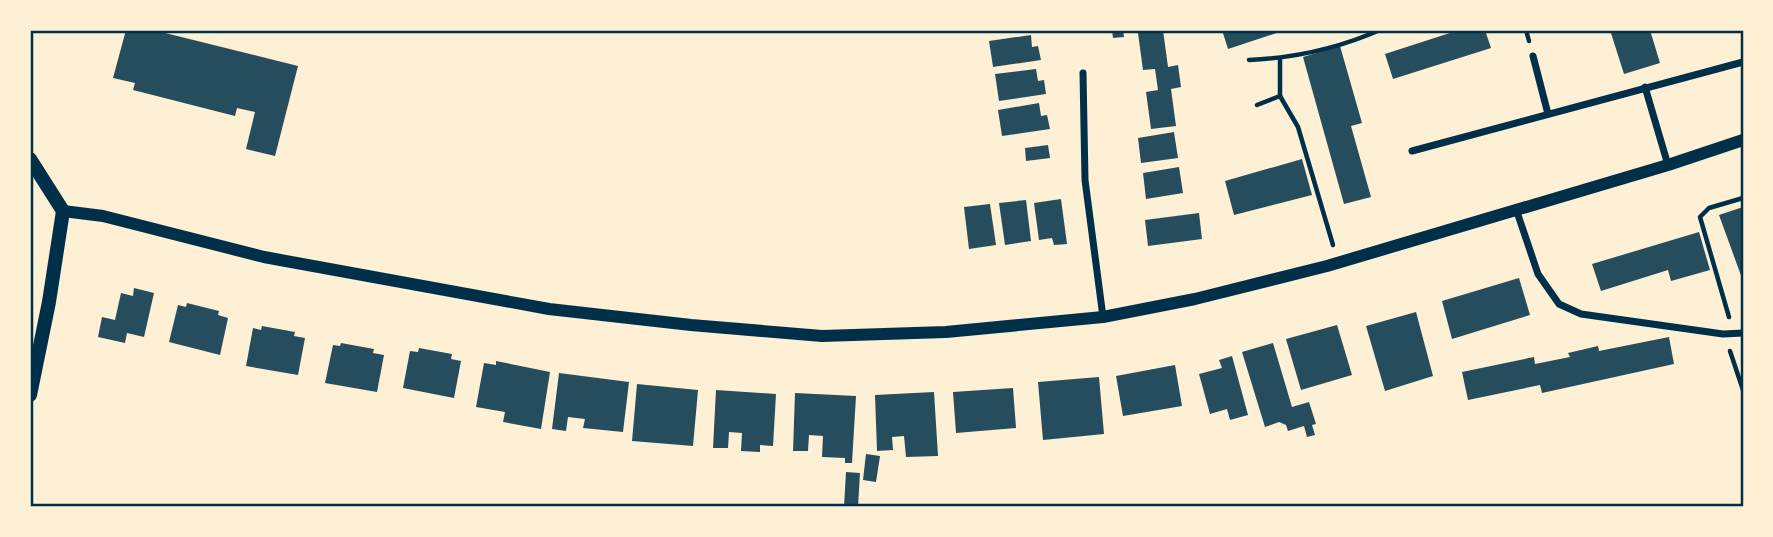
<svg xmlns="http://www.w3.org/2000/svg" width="1773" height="537" font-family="'Sofia Sans Condensed',sans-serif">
	<rect width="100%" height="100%" fill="#fdf0d5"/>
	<g fill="#264d5e">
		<path d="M126,30H153L298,66L275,156L246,149L255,112L237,108L235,116L133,90L135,83L113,78Z"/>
		<path d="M1112,30H1123L1124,37L1113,38Z"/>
		<path d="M1163,30L1168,67L1178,65L1181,87L1171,89L1176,126L1151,129L1146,92L1158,90L1155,69L1143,70L1138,33Z"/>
		<path d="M1222,30H1286L1228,49Z"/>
		<path d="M1459,30H1485L1491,48L1393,79L1385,54Z"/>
		<path d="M1610,30H1650L1660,63L1624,74Z"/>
		<path d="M1031,35L1032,47L1038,46L1041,60L993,67L989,41Z"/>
		<path d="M1340,46L1362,123L1351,126L1371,197L1344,204L1303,57Z"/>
		<path d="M1036,69L1038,81L1044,80L1046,94L999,101L995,74Z"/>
		<path d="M1039,103L1041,116L1047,115L1050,129L1002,136L998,110Z"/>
		<path d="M1174,132L1178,158L1141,163L1138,138Z"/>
		<path d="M1048,145L1050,158L1026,161L1025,148Z"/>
		<path d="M1302,159L1312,195L1234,215L1225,181Z"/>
		<path d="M1179,167L1183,193L1146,199L1143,173Z"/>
		<path d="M1061,199L1067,244L1054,245L1052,238L1039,240L1034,203Z"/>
		<path d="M1026,200L1031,241L1005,245L999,203Z"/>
		<path d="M990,204L996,245L969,249L964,207Z"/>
		<path d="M1743,207V281L1719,215Z"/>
		<path d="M1199,213L1202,239L1148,246L1145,220Z"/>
		<path d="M1699,232L1710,270L1671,281L1668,270L1601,291L1592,264Z"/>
		<path d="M1519,278L1530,315L1452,339L1442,301Z"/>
		<path d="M134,288L154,293L144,337L127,333L125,343L98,337L102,317L115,320L121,293L133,296Z"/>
		<path d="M187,303L219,311L218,315L228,318L220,355L169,342L178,305L186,307Z"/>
		<path d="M1416,312L1433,376L1385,391L1366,326Z"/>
		<path d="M1337,325L1352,375L1301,390L1286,339Z"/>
		<path d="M262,326L295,332L294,336L305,338L298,375L246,366L253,328L261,330Z"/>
		<path d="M1669,337L1674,364L1542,393L1540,385L1468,400L1462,372L1534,357L1535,364L1570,357L1568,353L1598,346L1599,351Z"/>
		<path d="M341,343L374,349L373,353L384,355L377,392L325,383L333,345L340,346Z"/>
		<path d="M1273,343L1292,407L1309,402L1316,424L1312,425L1315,435L1307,437L1304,426L1288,431L1286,425L1279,422L1265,427L1242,352Z"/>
		<path d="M419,348L452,354L451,359L461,361L454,398L403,388L410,351L418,352Z"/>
		<path d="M1232,356L1248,415L1230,420L1227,409L1210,414L1199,374L1222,368L1219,360Z"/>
		<path d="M496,361L550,372L541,429L503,422L505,412L476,407L484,363L496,365Z"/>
		<path d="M1175,365L1182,406L1123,416L1116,376Z"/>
		<path d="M559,373L629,382L623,432L583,428L585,419L568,417L566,431L552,429Z"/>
		<path d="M1099,377L1104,434L1043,440L1038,382Z"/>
		<path d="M637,384L698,390L693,446L632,441Z"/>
		<path d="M1013,388L1016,428L956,433L953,392Z"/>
		<path d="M716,390L776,394L773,446L760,445V452L741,451L742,433L729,432L728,448H713Z"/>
		<path d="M934,392L938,456L906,457L904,436L892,437L893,450L877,451L875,395Z"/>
		<path d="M795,393L856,396L852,463H845V458L822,457L823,436L809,435L808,451H793Z"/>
		<path d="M866,454L880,456L876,482L863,480Z"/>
		<path d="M846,472L860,473L858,507H844Z"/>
	</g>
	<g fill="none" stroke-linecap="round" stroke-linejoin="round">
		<g stroke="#003049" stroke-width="4.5">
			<path d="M1526,30L1529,41"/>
			<path d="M1280,59V96L1298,127L1333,245"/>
			<path d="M1249,60C1294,58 1339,48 1380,30"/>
			<path d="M1257,105L1280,96"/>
			<path d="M1729,317L1700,217L1709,208L1743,198"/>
			<path d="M1730,351L1743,390"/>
		</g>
		<g stroke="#003049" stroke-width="7">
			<path d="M1533,56L1548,114"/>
			<path d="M1083,73L1085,180L1103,317"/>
			<path d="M1645,87L1668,165"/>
			<path d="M1412,151L1743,62"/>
			<path d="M1516,209L1538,274L1559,304L1581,314L1723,334L1743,333"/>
		</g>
		<path stroke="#003049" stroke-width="12" d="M63,211L103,216L264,257L549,309L691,325L822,336L946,332L1103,317L1195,299L1327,266L1668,165L1743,140"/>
		<path stroke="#003049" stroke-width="14" d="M30,159L63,211L49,302L30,395"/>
	</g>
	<rect width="1773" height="537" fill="none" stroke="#fdf0d5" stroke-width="63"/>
	<rect x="32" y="32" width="1710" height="473" fill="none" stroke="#003049" stroke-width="2.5"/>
</svg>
